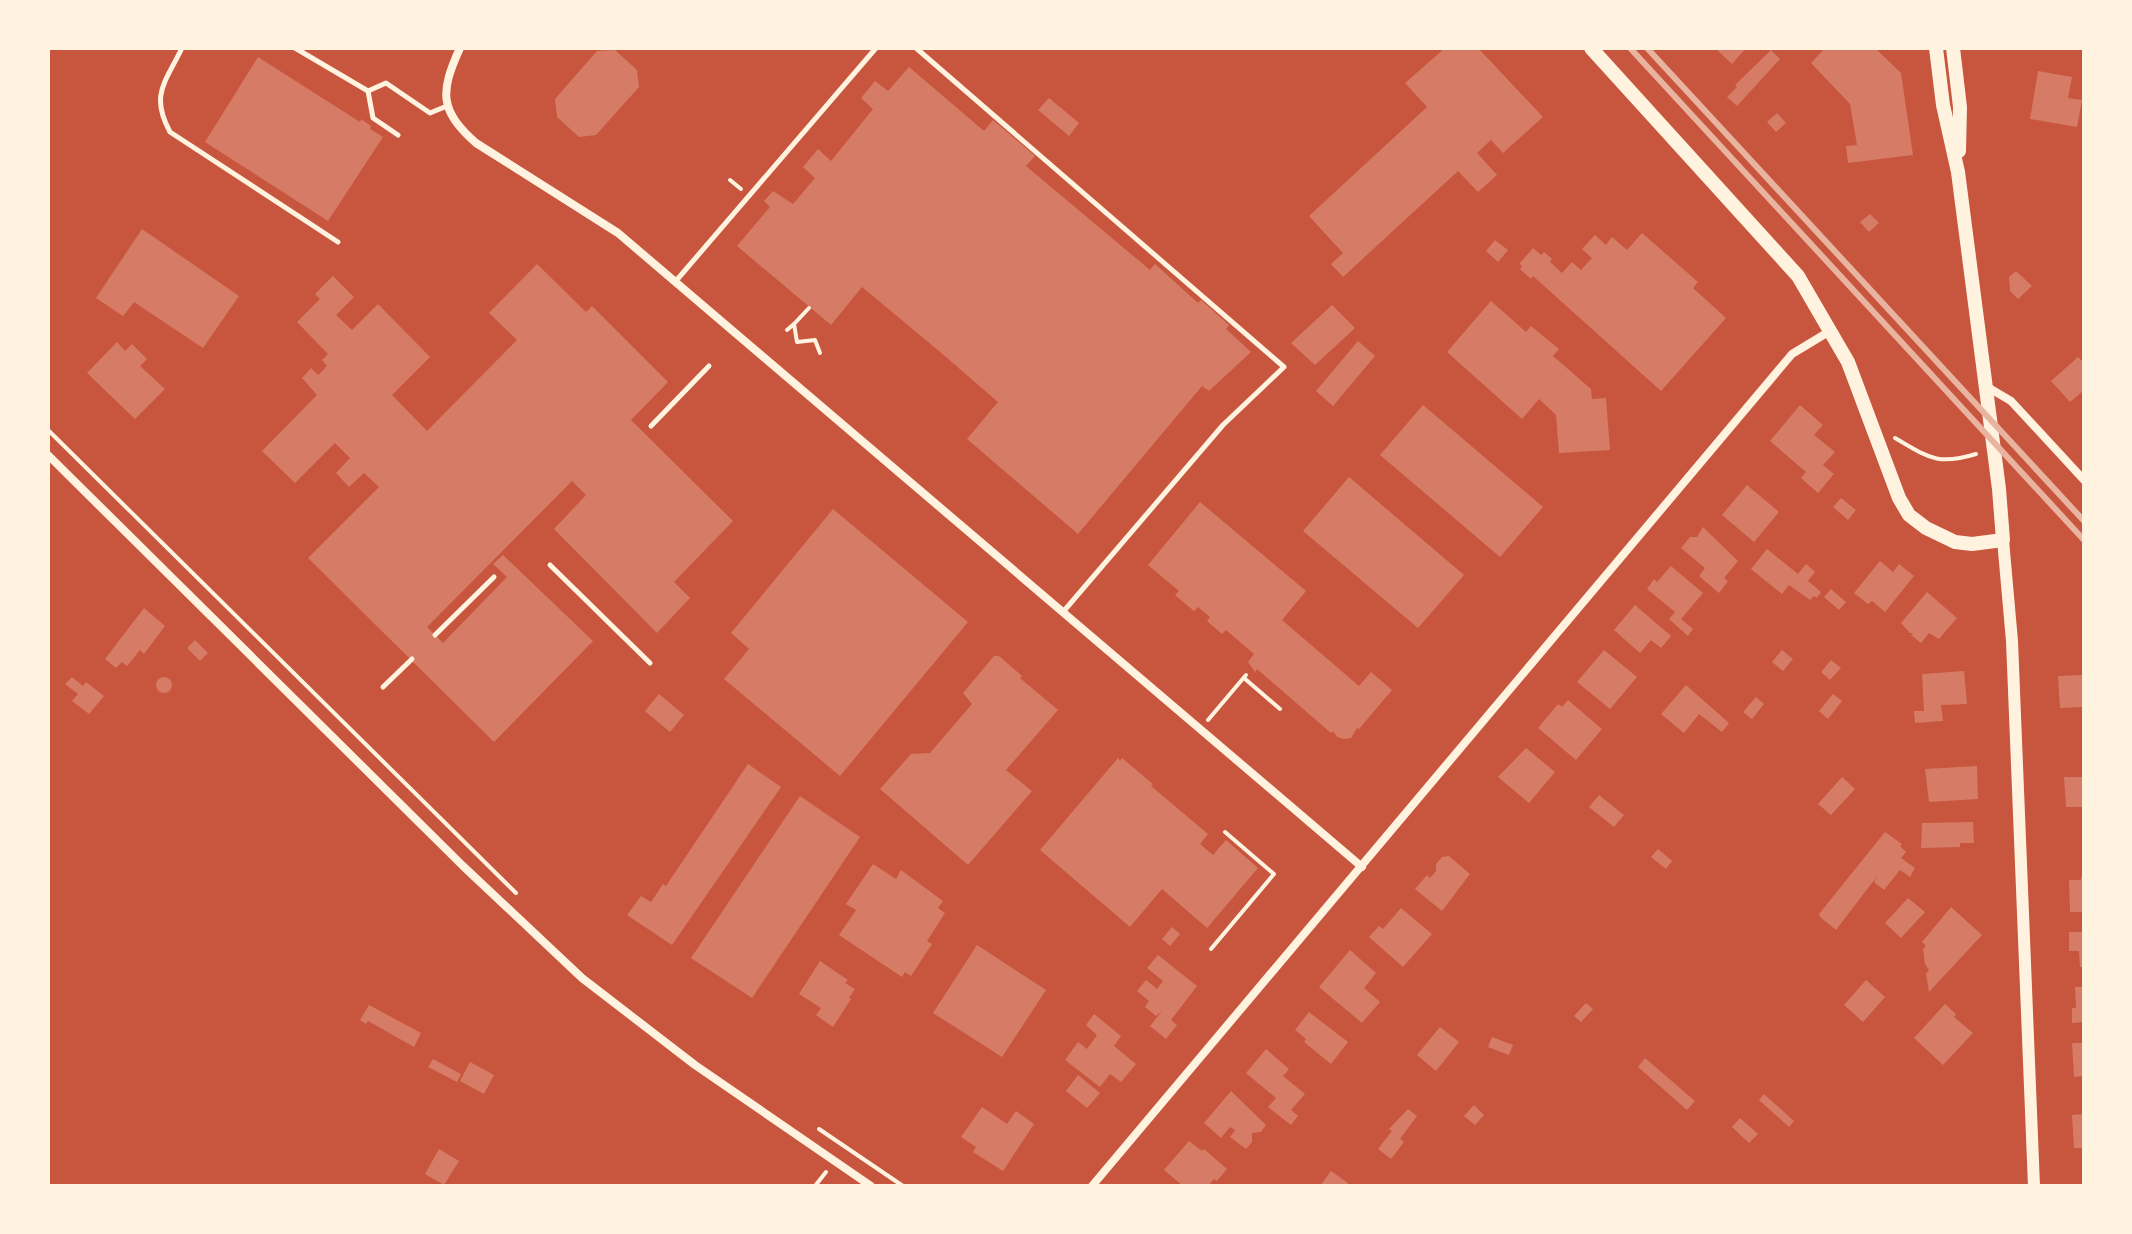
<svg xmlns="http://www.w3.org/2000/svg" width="2132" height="1234" font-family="'Fira Sans',sans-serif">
	<rect width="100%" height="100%" fill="#c8553d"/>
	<g fill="#d67c66">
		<path d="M1445,48H1478L1543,117L1503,153L1491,140L1477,153L1497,175L1478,192L1458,171L1343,277L1331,264L1343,253L1309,216L1427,107L1405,83Z"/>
		<path d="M1715,48H1746L1732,64Z"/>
		<path d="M1825,48H1875L1901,73L1913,155L1848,163L1846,146L1857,145L1850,104L1811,63Z"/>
		<path d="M615,50L637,70L639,87L596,135L579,137L557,117L555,99L597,51Z"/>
		<path d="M1771,50L1780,59L1737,106L1727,97L1737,87L1735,85Z"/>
		<path d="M258,57L360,122L361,119L371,126L370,129L383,137L328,221L205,142Z"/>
		<path d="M909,67L984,131L993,120L1035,156L1026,166L1150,270L1155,264L1198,303L1201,300L1229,325L1226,329L1251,352L1209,391L1202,386L1078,534L967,439L998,402L939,351L862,287L831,325L737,246L770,207L764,201L773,191L793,204L815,178L803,167L818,149L831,161L873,109L861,98L875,81L888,91Z"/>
		<path d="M2038,71L2072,77L2068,98L2082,100L2077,127L2030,119Z"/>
		<path d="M1049,98L1079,123L1069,136L1038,110Z"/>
		<path d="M1777,113L1786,123L1776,132L1767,122Z"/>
		<path d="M1870,214L1879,223L1869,232L1860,222Z"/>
		<path d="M142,229L239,296L203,348L134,302L123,316L96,298Z"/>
		<path d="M1642,233L1698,282L1693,288L1726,318L1661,391L1533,276L1531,279L1520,269L1522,266L1519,264L1533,248L1541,255L1544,252L1552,259L1550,262L1562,273L1572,262L1581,270L1592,258L1582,249L1595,235L1606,245L1612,237L1627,250Z"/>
		<path d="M1495,240L1508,250L1498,262L1486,251Z"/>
		<path d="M537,264L586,312L592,306L668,382L631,420L733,521L674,582L690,598L657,633L554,529L586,495L572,481L427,627L443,643L507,577L493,564L503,555L593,641L494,742L308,558L379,487L364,473L349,487L336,473L350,458L335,443L295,483L262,451L317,395L302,378L311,368L318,375L327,366L322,360L328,354L297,322L320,299L315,294L333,276L354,297L336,315L352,330L378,304L430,357L392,395L427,431L517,340L489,313Z"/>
		<path d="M2016,271L2032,286L2018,299L2010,291L2009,277Z"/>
		<path d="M1491,301L1526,332L1531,326L1559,349L1553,356L1591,389L1592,399L1606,398L1610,450L1559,453L1556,415L1539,399L1522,419L1447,352Z"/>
		<path d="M1332,305L1355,328L1315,365L1291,343Z"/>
		<path d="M1358,341L1375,356L1333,406L1316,391Z"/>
		<path d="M117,342L125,351L132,344L147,359L140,366L165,389L135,419L87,373Z"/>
		<path d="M2078,357L2084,363V390L2070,402L2051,381Z"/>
		<path d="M1423,405L1543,507L1500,557L1380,455Z"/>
		<path d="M1800,405L1823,425L1814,435L1835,452L1823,465L1834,474L1818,493L1801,478L1806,472L1770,441Z"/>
		<path d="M1349,477L1464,575L1418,628L1303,531Z"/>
		<path d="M1747,485L1779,512L1754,542L1722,515Z"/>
		<path d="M1841,498L1856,510L1848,520L1833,507Z"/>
		<path d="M1200,502L1306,591L1282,620L1359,686L1371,672L1392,690L1359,729L1357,728L1351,738L1344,739L1337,737L1333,731L1331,733L1257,669L1255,672L1248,662L1254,654L1226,630L1222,634L1207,621L1210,617L1198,607L1194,611L1175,595L1179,591L1148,565Z"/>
		<path d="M833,509L968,622L840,776L724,679L749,649L731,633Z"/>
		<path d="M1703,527L1738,561L1724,578L1728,581L1719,593L1699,576L1705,568L1681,548L1690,537H1697Z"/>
		<path d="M1767,549L1798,574L1806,564L1815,572L1808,581L1821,592L1817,598L1814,596L1810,600L1789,585L1782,594L1751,569Z"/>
		<path d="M1880,561L1893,572L1899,564L1914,576L1885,612L1872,601L1868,604L1854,593Z"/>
		<path d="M1671,566L1703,593L1681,619L1693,629L1688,636L1669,619L1675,612L1647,589L1654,579L1657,582Z"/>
		<path d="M1831,589L1846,602L1839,610L1824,597Z"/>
		<path d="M1927,592L1957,618L1939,639L1929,633L1921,643L1911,635L1913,633H1910L1901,623Z"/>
		<path d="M1635,605L1671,636L1661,648L1651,640L1640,653L1614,630Z"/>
		<path d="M144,608L165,626L144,654L140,650L127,666L122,662L116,668L105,659Z"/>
		<path d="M195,640L208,653L200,661L187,648Z"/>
		<path d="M1604,650L1637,677L1610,709L1577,682Z"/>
		<path d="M1782,650L1793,659L1783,671L1772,662Z"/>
		<path d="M994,656H999L1022,676L1020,678L1058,710L1006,770L1032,791L968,865L880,789L911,754L930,753L972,704L963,693Z"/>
		<path d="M1831,660L1841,668L1830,680L1821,672Z"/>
		<path d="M1964,671L1967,704L1941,705L1943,721L1915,723L1914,711H1924L1922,674Z"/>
		<path d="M2084,675V707L2060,708L2058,676Z"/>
		<circle cx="164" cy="685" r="8"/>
		<path d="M72,677L83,686L86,682L104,696L89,714L72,701L78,694L65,684Z"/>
		<path d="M1686,685L1729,723L1722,732L1699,714L1684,733L1661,714Z"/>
		<path d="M659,694L684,715L670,732L645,711Z"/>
		<path d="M1833,694L1842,701L1828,719L1819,711Z"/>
		<path d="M1756,697L1764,704L1752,719L1743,712Z"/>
		<path d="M1568,700L1602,729L1576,760L1538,728L1558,704L1562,707Z"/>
		<path d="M1526,748L1555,772L1529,803L1498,777Z"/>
		<path d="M1118,758L1120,761L1122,758L1153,784L1151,786L1208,834L1200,844L1213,855L1226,840L1258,868L1207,928L1162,889L1130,927L1040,850Z"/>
		<path d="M748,764L781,787L672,945L627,915L641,896L651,902L663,884L666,886Z"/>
		<path d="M1977,766L1978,799L1929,802L1925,769Z"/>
		<path d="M1842,777L1855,789L1831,815L1818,804Z"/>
		<path d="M2064,777H2084V807H2066Z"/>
		<path d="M1599,795L1624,815L1614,827L1589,807Z"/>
		<path d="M800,796L860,837L752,998L691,958Z"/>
		<path d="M1973,822L1974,843H1960V847L1921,848L1922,823Z"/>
		<path d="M1885,832L1902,844L1900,846L1906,852L1901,858L1915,868L1910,877L1900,870L1884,890L1874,882L1878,875L1836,930L1820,917L1819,914Z"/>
		<path d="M1658,849L1672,861L1666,869L1651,857Z"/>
		<path d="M1449,856L1470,874L1442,911L1415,889L1427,875L1430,878L1436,871V864L1442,857Z"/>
		<path d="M873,864L896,879L901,870L943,901L938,908L945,913L927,941L932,944L911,976L905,972L902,977L839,935L856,910L846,904Z"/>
		<path d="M2084,876V912H2070L2069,880H2081V877Z"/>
		<path d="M1908,898L1925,912L1901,938L1885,923Z"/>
		<path d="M1951,907L1982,935L1929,992L1926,974L1929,970L1925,964L1923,949L1926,946L1922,942Z"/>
		<path d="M1401,908L1432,934L1403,967L1369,937L1379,926L1383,929Z"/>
		<path d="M1172,927L1180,934L1170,946L1162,939Z"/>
		<path d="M2069,932H2084V967H2080L2079,951H2069Z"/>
		<path d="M977,945L1046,990L1002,1057L933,1013Z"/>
		<path d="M1350,950L1376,973L1364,988L1380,1002L1362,1023L1319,987Z"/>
		<path d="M1158,955L1197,986L1171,1020L1177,1025L1166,1039L1150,1026L1162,1011L1156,1016L1145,1007L1149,1001L1137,991L1146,980L1157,989L1163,981L1147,968Z"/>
		<path d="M820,961L848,980L845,983L855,989L849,998L851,999L833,1027L816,1015L821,1008L799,994Z"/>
		<path d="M1866,980L1885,997L1863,1022L1844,1005Z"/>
		<path d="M2075,987H2084V1022L2072,1023V1008H2076Z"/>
		<path d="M1586,1003L1593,1009L1581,1022L1574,1016Z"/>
		<path d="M1945,1004L1956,1014L1954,1017L1973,1033L1943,1065L1914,1038Z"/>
		<path d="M369,1005L421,1033L414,1047L368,1021L366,1024L360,1020Z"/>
		<path d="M1309,1012L1348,1042L1331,1064L1304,1042L1306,1039L1295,1030Z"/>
		<path d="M1094,1014L1121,1036L1114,1046L1136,1064L1121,1082L1110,1074L1100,1087L1065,1060L1078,1042L1087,1049L1097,1035L1086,1025Z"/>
		<path d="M1440,1027L1459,1042L1436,1071L1417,1055Z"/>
		<path d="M1492,1037L1513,1045L1509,1055L1488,1047Z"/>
		<path d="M2072,1043H2084V1076L2074,1077Z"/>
		<path d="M1266,1049L1289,1069L1283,1076L1305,1094L1291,1110L1298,1116L1291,1125L1268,1107L1276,1098L1246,1073Z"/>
		<path d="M1645,1058L1695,1101L1687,1110L1638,1067Z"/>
		<path d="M433,1059L461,1074L457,1082L428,1067Z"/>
		<path d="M470,1062L494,1075L484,1094L460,1081Z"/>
		<path d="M1078,1075L1100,1093L1087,1108L1066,1091Z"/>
		<path d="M1231,1091L1266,1125L1261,1132L1252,1133V1142L1246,1149L1230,1137L1235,1130L1230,1127L1221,1138L1204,1123Z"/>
		<path d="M1764,1094L1794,1121L1789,1127L1759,1100Z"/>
		<path d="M1474,1105L1484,1115L1475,1125L1464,1116Z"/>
		<path d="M982,1107L1007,1124L1016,1111L1034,1124L1003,1171L973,1152L976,1147L961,1137Z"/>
		<path d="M1408,1109L1417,1116L1400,1139L1404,1142L1391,1159L1378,1149L1392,1131L1389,1129Z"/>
		<path d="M2084,1114V1148H2074L2072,1115Z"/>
		<path d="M1740,1118L1758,1134L1749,1143L1732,1127Z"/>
		<path d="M1189,1141L1202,1151L1204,1149L1227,1169L1217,1181L1214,1179L1208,1186H1183L1164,1170Z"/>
		<path d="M439,1149L459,1161L444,1185L425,1174Z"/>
		<path d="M1331,1171L1348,1183L1345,1186H1320Z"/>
	</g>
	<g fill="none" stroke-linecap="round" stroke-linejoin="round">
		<g stroke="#fff3e0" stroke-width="4">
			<path d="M730,180L741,189"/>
			<path d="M809,308L794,324L797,342L815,340L820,353"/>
			<path d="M787,330L794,324"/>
			<path d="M48,430L516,893"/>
			<path d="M1895,438C1928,457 1937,466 1976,454"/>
			<path d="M1244,678L1280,709"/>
			<path d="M1208,720L1246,675"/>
			<path d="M1211,949L1274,874L1225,832"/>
			<path d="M819,1129L903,1186"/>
			<path d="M815,1186L826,1172"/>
		</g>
		<g stroke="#fff3e0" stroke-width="5">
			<path d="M182,48C165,83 150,95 170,132L338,242"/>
			<path d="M295,48L368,91L373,118L398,135"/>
			<path d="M916,48L1284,367L1223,425L1063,612"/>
			<path d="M368,91L386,83L430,113L447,106"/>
			<path d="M675,282L876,48"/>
			<path d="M651,426L709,366"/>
			<path d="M550,565L650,663"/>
			<path d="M435,635L494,577"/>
			<path d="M383,687L412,659"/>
		</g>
		<g stroke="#fff3e0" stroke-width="8">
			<path d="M460,48C440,92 439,110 476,143L618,233L1362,867"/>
			<path d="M1984,385L2011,401L2084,480"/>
			<path d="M48,455L463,866L582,978L695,1065L871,1186"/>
			<path d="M1092,1186L1792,354L1830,331"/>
		</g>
		<path stroke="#fff3e0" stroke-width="12" d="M2003,540L2012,641L2034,1186"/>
		<g stroke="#fff3e0" stroke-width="14">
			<path d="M1591,48L1798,276L1848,362L1899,498L1909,515L1926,528L1955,542L1972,544L2003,540L1999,489L1958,172L1943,105L1936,48"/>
			<path d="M1953,48L1960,107L1959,151"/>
		</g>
		<g stroke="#e9b49f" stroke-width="6">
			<path d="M1630,48L2084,540"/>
			<path d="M1647,48L2084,521"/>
		</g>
	</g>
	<rect width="2132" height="1234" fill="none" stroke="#fff3e0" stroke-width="100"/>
</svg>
